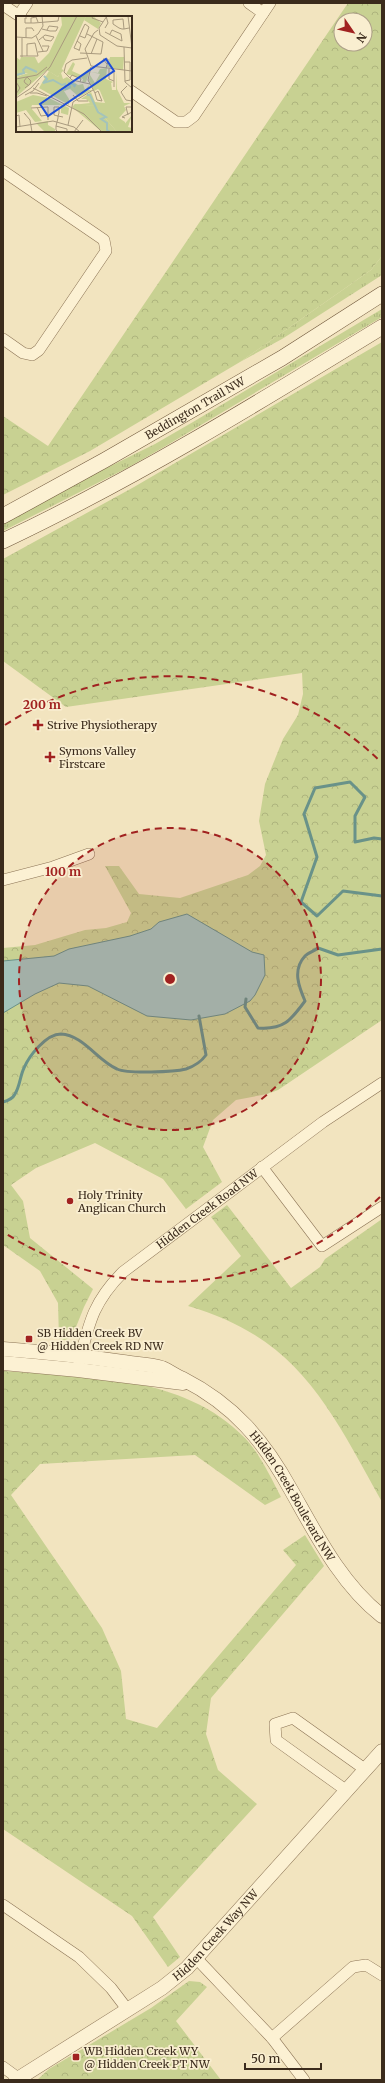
<svg xmlns="http://www.w3.org/2000/svg" width="385" height="2083" font-family="Merriweather,serif">
	<defs>
		<pattern id="grass-tufts" width="24" height="20" patternUnits="userSpaceOnUse"><rect width="24" height="20" fill="#c8d192"/><path d="M3 7l-1-3M5 7V3M7 7l1-3M15 17l-1-3M17 17v-4M19 17l1-3" fill="none" stroke="#adb47d"/></pattern>
		<pattern id="park-crowns" width="20" height="18" patternUnits="userSpaceOnUse"><rect width="20" height="18" fill="#c8d192"/><path d="M2 6a3 3 0 1 1 6 0M12 15a3 3 0 1 1 6 0" fill="none" stroke="#adb47d"/></pattern>
	</defs>
	<rect width="100%" height="100%" fill="#f2e4bf"/>
	<g fill="url(#grass-tufts)">
		<path d="M382,256V275L282,339L240,362L371,270Z"/>
		<path d="M382,309V317L164,447L129,467L3,531V524L44,499L155,444L193,422Z"/>
	</g>
	<g fill="url(#park-crowns)" fill-rule="evenodd">
		<path d="M348,3H382V256L371,270L240,362L90,451L3,495V416L48,446ZM341,20H365V44H341Z"/>
		<path d="M382,342V1020L278,1090L267,1094L236,1100L213,1120L203,1147L222,1182L186,1209L163,1179L95,1143L36,1168L11,1185L23,1201L30,1238L93,1289L84,1307L72,1337L65,1340L59,1339L58,1303L40,1271L3,1245V948L35,945L85,930L106,928L127,922L131,913L105,866H119L139,894L180,898L248,875L260,866L266,855L259,821L265,784L283,739L298,715L303,694L302,673L66,707L3,661V559L134,487Z"/>
		<path d="M227,1205L291,1288L320,1267L325,1259L382,1219V1502C330,1409 299,1338 188,1306L241,1256L211,1217Z"/>
		<path d="M3,1371C86,1377 183,1374 245,1438C260,1454 271,1478 281,1497L265,1505L195,1455L40,1464L11,1495L102,1628L121,1671L126,1719L157,1728L296,1565L283,1550L305,1535L324,1566L211,1698L206,1734L218,1770L257,1804L153,1917L180,1957L168,1967L132,1916L3,1829Z"/>
		<path d="M189,1981L200,1982L207,1987L176,2021L221,2080H37L49,2069L151,2008Z"/>
	</g>
	<path fill="#c8d192" d="M133,2066L165,2071L182,2080H83L102,2070Z"/>
	<path fill="#a3c3ba" stroke="#699289" d="M187,914L252,952L264,955L265,975L255,995L250,1001L225,1014L191,1020L147,1016L88,986L59,983L35,994L3,1013V961L54,956L69,949L130,936L151,929L159,922Z"/>
	<g fill="none" stroke-linecap="round" stroke-linejoin="round">
		<g stroke="#699289" stroke-width="3">
			<path d="M382,839L374,838L355,842V816L365,797L350,782L315,788L304,814L317,857L301,902L317,916L343,891L382,896"/>
			<path d="M246,999L245,1007L258,1028C284,1030 291,1020 305,1001C299,987 292,970 305,956C308,953 314,951 318,948L338,955L382,949"/>
			<path d="M3,1102C7,1101 13,1098 15,1094C20,1086 20,1076 24,1068C29,1056 46,1034 61,1034C83,1035 98,1061 117,1069C128,1074 174,1072 186,1069C195,1066 201,1062 206,1055L199,1016"/>
		</g>
		<g stroke="#8c7456" stroke-width="12">
			<g id="minor">
				<path d="M249,3L263,13"/>
				<path d="M3,5L21,17"/>
				<path d="M19,15L27,3"/>
				<path d="M131,91L176,122H186L194,116L270,3"/>
				<path d="M3,171L104,240L106,251L39,350L32,355L23,353L3,339"/>
				<path d="M3,880L53,867L89,854"/>
				<path d="M262,1167L322,1246L382,1207"/>
				<path id="s1" d="M79,1363C89,1323 93,1302 123,1272L323,1122L382,1083"/>
				<path d="M347,1791L276,1740L275,1724L293,1718L366,1770"/>
				<path d="M3,1905L79,1957L111,1988L127,2009"/>
				<path d="M197,1959L272,2038L304,2080"/>
				<path d="M272,2038L353,1967L366,1965L382,1975"/>
				<path d="M3,2067L18,2078"/>
			</g>
		</g>
		<g stroke="#8c7456" stroke-width="15">
			<g id="tertiary">
				<path id="s2" d="M3,1349C43,1352 83,1356 123,1362C135,1364 150,1364 162,1368C169,1371 176,1376 183,1379C234,1405 264,1441 291,1490C316,1534 341,1584 382,1616"/>
				<path d="M3,1363L78,1370L183,1383"/>
				<path id="s3" d="M16,2080L162,1988L187,1968L382,1751"/>
			</g>
		</g>
		<g stroke="#6e5539" stroke-width="16">
			<g id="secondary">
				<path id="s4" d="M3,516L105,460L282,358L382,294"/>
				<path d="M3,541C134,479 258,403 382,327"/>
			</g>
		</g>
		<use href="#minor" stroke="#fcf1d3" stroke-width="11"/>
		<use href="#tertiary" stroke="#fcf1d3" stroke-width="14"/>
		<use href="#secondary" stroke="#fcf1d3" stroke-width="15"/>
	</g>
	<circle cx="170" cy="979" r="151" fill="#a12220" fill-opacity=".12"/>
	<g fill="none" stroke="#a12220" stroke-width="2" stroke-dasharray="7 5">
		<circle cx="170" cy="979" r="151"/>
		<path d="M380 1197A303 303 0 0 1 5 1233M5 725A303 303 0 0 1 380 761"/>
	</g>
	<g fill="#a12220" stroke="#f9eed0" stroke-width="1.5">
		<path d="M36 719h4v4h4v4h-4v4h-4v-4h-4v-4h4z"/>
		<path d="M48 751h4v4h4v4h-4v4h-4v-4h-4v-4h4z"/>
		<circle cx="70" cy="1201" r="4"/>
		<rect x="25" y="1335" width="8" height="8" rx="2"/>
		<rect x="72" y="2053" width="8" height="8" rx="2"/>
	</g>
	<g text-anchor="middle" stroke-width="3.5" stroke-linejoin="round" paint-order="stroke">
		<g font-size="11" fill="#3b2b1c" stroke="#f9eed0">
			<text dy="4" stroke="none"><textPath href="#s4" startOffset="220">Beddington Trail NW</textPath></text>
			<text dy="4" stroke="none"><textPath href="#s1" startOffset="208">Hidden Creek Road NW</textPath></text>
			<text dy="4" stroke="none"><textPath href="#s2" startOffset="347">Hidden Creek Boulevard NW</textPath></text>
			<text dy="4" stroke="none"><textPath href="#s3" startOffset="248">Hidden Creek Way NW</textPath></text>
		</g>
		<g font-size="11" fill="#3b2b1c" stroke="#f9eed0" text-anchor="start">
			<text x="47" y="729">Strive Physiotherapy</text>
			<text x="59" y="755">Symons Valley<tspan x="59" dy="13">Firstcare</tspan></text>
			<text x="78" y="1199">Holy Trinity<tspan x="78" dy="13">Anglican Church</tspan></text>
			<text x="37" y="1337">SB Hidden Creek BV<tspan x="37" dy="13">@ Hidden Creek RD NW</tspan></text>
			<text x="84" y="2055">WB Hidden Creek WY<tspan x="84" dy="13">@ Hidden Creek PT NW</tspan></text>
		</g>
	</g>
	<g transform="translate(16 16)">
		<rect width="116" height="116" fill="#f2e4bf"/>
		<path d="M45,0H70L42,61L31,54L0,81V61L28,52L22,48L33,37L46,9ZM59,88L79,90L101,116H86L56,91ZM116,99L112,111L116,112V116H114L109,115L107,110Z" fill="#c8d192"/>
		<path d="M70,0H77L85,7L82,13L68,4ZM0,41L4,44L5,41H19L22,47L29,52L18,59L10,57L0,61ZM94,41H108L107,54L91,51ZM57,46L59,48L56,55L65,59L75,51L70,66L66,67L67,63L50,58ZM91,52L90,63L97,66L95,67L96,74H100L101,55V73L108,87H115L108,90L110,94L103,102L109,106V115L114,116H101L79,90L56,89L74,87L70,83H65L75,76L79,86L89,87L84,75L82,73L78,75L73,64L74,59L79,67L84,58L75,56L82,57L84,53ZM45,53L48,54L45,57L47,63L51,61L62,69L67,68L69,74L73,69L72,74H76L63,81L54,73L48,75L53,83V89L23,72L33,55L42,61ZM17,79L33,82L53,92L52,99L45,97V89H16L15,92L26,105L19,106L10,94L0,97V86ZM32,105V109L39,113V116H29L20,107Z" fill="#c8d192"/>
		<path fill="none" stroke="#a3c3ba" stroke-width="2" d="M0,59L8,57L7,54L10,51L21,56M28,60L31,63L27,67L37,64L46,69L49,68L50,73L54,71L53,67L59,69L58,71M71,79H74L82,96L90,101L85,103L91,107V114L94,116"/>
		<path fill="none" stroke="#a99a7e" stroke-width="1" d="M77,0L76,2L87,6M91,0L83,12L84,19L101,30L116,32M112,0L116,32M11,2H9V7H18L42,5L43,0M15,7V2L20,1L22,6M89,12L92,7L90,0M26,13L34,15H40L42,11L33,10L31,14M108,13L107,3L97,4V8L103,12L106,13H108L113,12M89,16L106,25L105,18L96,14L94,18M20,20L27,35M0,21L16,22L22,18L27,10L26,0M10,22V12H16L18,15M23,24L29,19L38,21L35,25L29,24L27,21M61,25L65,28L63,35M108,31L109,66L116,72M63,34L58,32L67,12L69,8L73,11L69,22L64,20M22,36L31,35L33,30H26M64,37L85,38L87,26L71,18M75,38L81,23M4,40H22L19,27L11,28V40M6,41V22M71,42L56,44L50,48L48,56L56,64L74,68M108,46H114V64L109,65M75,50L69,33L78,17L82,14M75,50L116,55M75,51L72,64L79,77M90,52L92,46V43H87L91,48M93,53V63L98,65M54,62L56,59L65,63L64,66M0,63L21,59L31,51M0,66L4,72L0,78M111,70L105,76L110,84L116,85M98,71V55M9,72L10,71L13,69L14,68L15,65L11,61L8,65L9,67L12,69L13,70M17,72L68,98L86,116M14,77H21L31,80M79,77L81,84L86,85M79,77L82,75L86,85M9,79L17,75L23,67M57,79L62,85H72M0,82L15,72L34,51L61,0M21,91L25,100L32,99M15,92L32,91V104M10,99L8,97L14,104L16,116M112,99L110,91H116M0,100L3,99L4,111M109,102L106,101L116,96M52,109L57,86L77,74M40,110L51,113V116M0,111L37,105L58,111L64,116M42,116L40,114V110L42,102V100L43,97V91H38V99L42,100L47,101M58,116L67,104"/>
		<path fill="#1d4ed8" fill-opacity="0.15" stroke="#1d4ed8" stroke-width="2" d="M90,43L98,55L32,100L24,88Z"/>
		<rect width="116" height="116" fill="none" stroke="#3b2b1c" stroke-width="2"/>
	</g>
	<circle cx="170" cy="979" r="6" fill="#a12220" stroke="#f9eed0" stroke-width="2"/>
	<g font-size="12" text-anchor="middle" font-weight="bold" fill="#a12220" stroke="#f9eed0" stroke-width="3.5" stroke-linejoin="round" paint-order="stroke">
		<text x="42" y="709">200 m</text>
		<text x="63" y="876">100 m</text>
	</g>
	<rect width="385" height="2083" fill="none" stroke="#3b2b1c" stroke-width="8"/>
	<g transform="translate(353 32) rotate(124)"><circle r="19" fill="#f9eed0" stroke="#ada088"/>
	<path d="M0-3L7 15L0 10L-7 15Z" fill="#a12220"/>
	<text y="-6" font-size="11" font-weight="bold" text-anchor="middle" fill="#3b2b1c">N</text>
	</g>
	<path d="M245 2063v6h76v-6" fill="none" stroke="#3b2b1c" stroke-width="2"/>
	<text x="251" y="2063" font-size="12" fill="#3b2b1c" stroke="#f9eed0" stroke-width="3" paint-order="stroke">50 m</text>
</svg>
